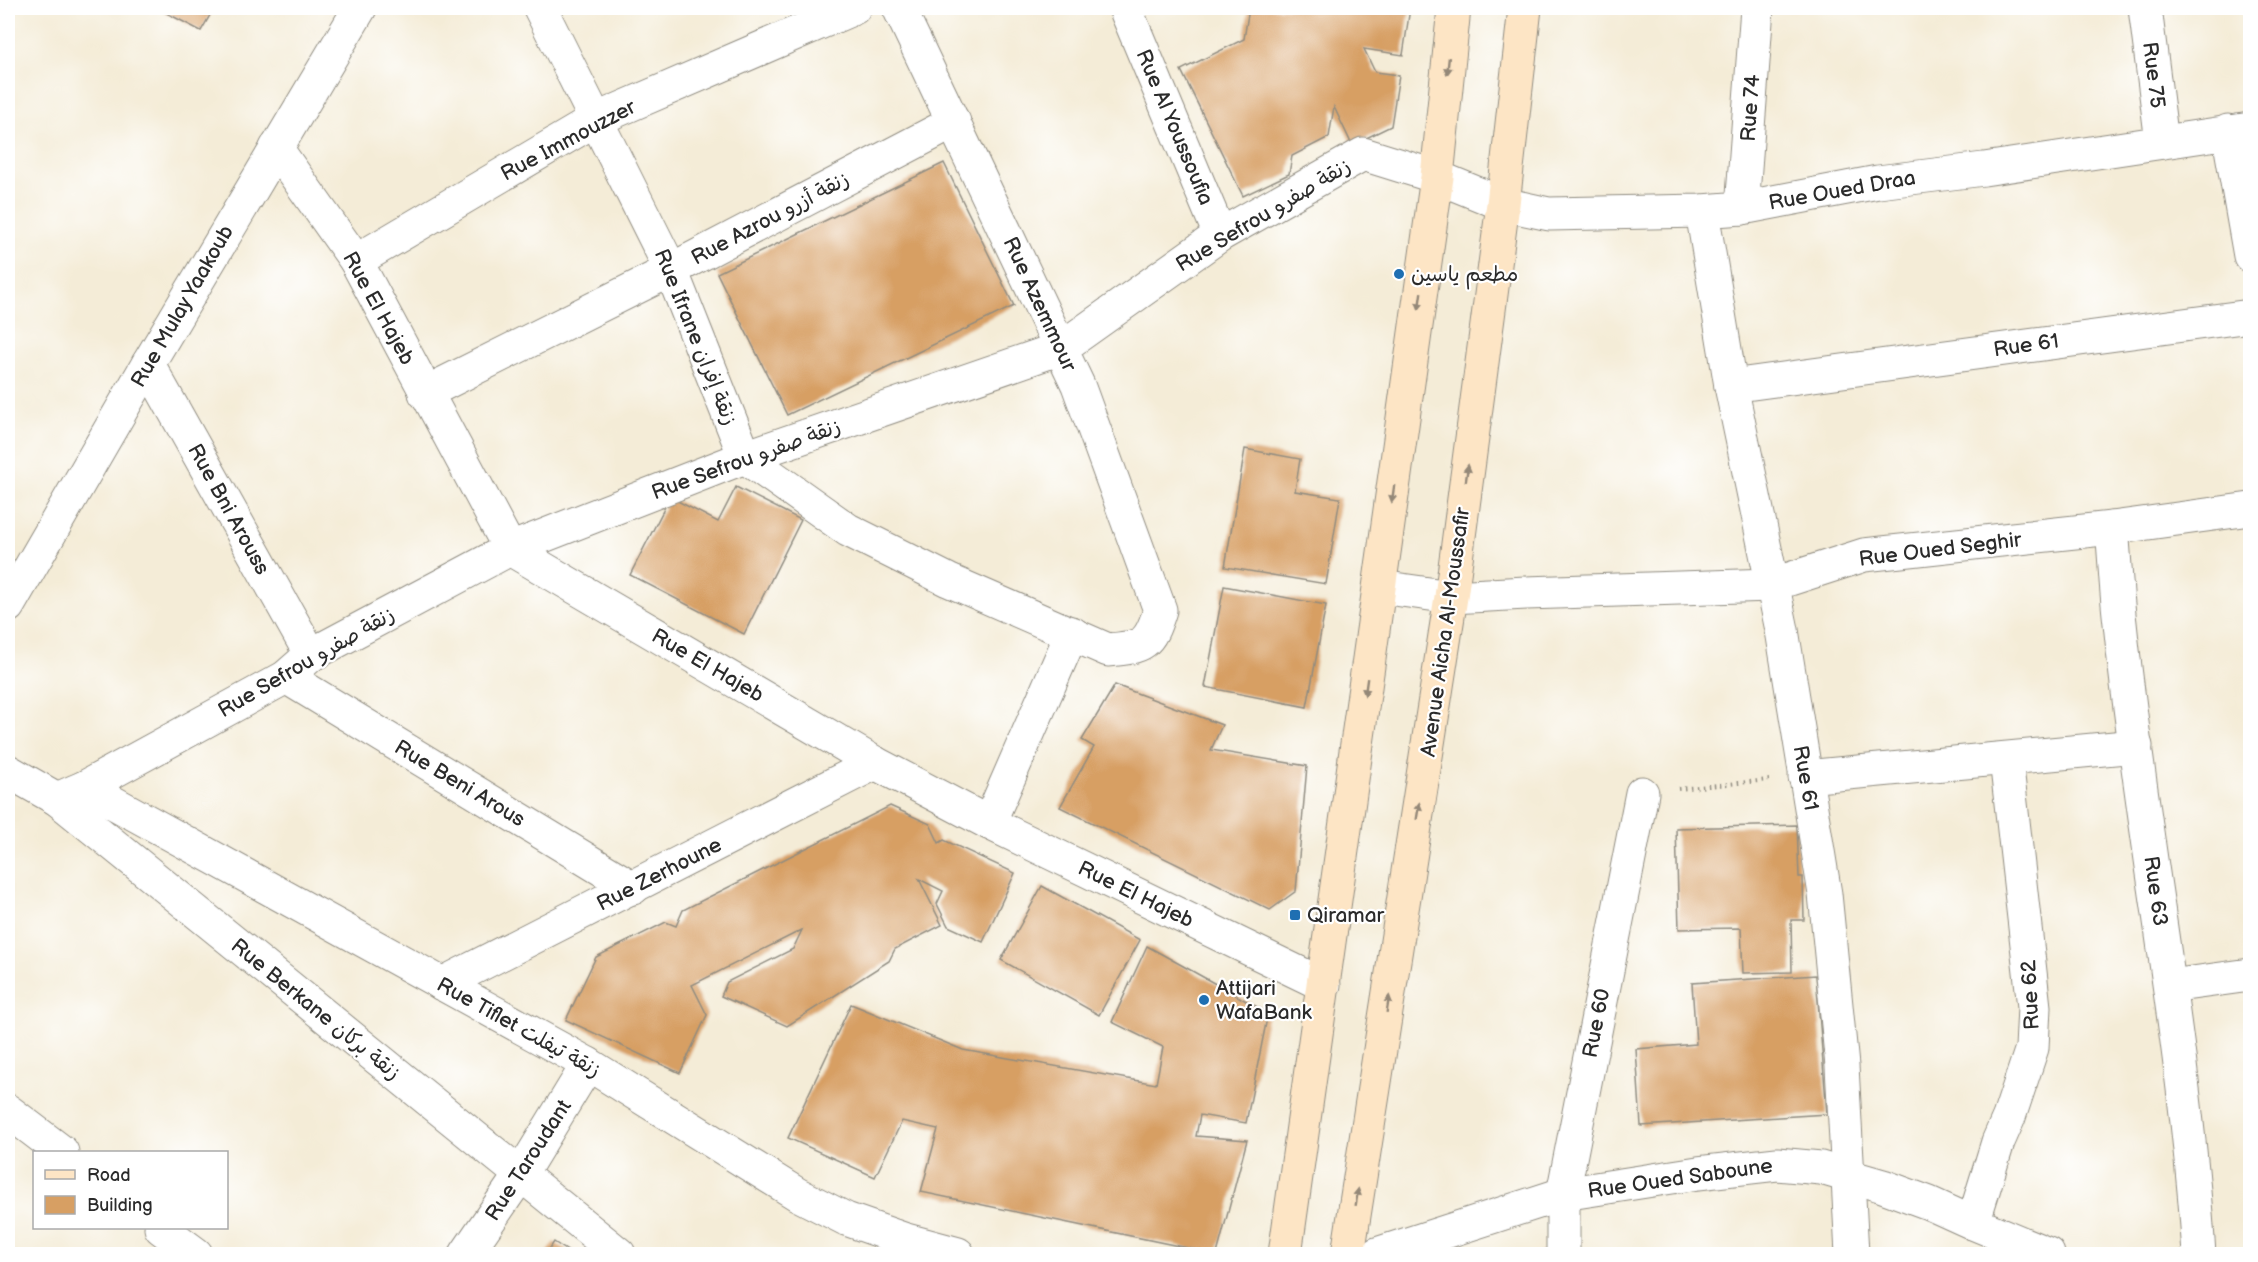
<svg xmlns="http://www.w3.org/2000/svg" width="2258" height="1262" font-family="'Balsamiq Sans','Playpen Sans Arabic',sans-serif">
	<rect width="100%" height="100%" fill="#fff"/>
	<filter id="ink" filterUnits="userSpaceOnUse"><feTurbulence type="fractalNoise" baseFrequency=".0167" numOctaves="2"/><feDisplacementMap in="SourceGraphic" scale="12" xChannelSelector="R" yChannelSelector="G"/><feConvolveMatrix kernelMatrix="1 2 1 2 8 2 1 2 1" color-interpolation-filters="sRGB"/></filter>
	<filter id="wash" filterUnits="userSpaceOnUse"><feTurbulence type="fractalNoise" baseFrequency=".008" numOctaves="4" result="noise"/><feDisplacementMap in="SourceGraphic" scale="24" xChannelSelector="R" yChannelSelector="G"/><feGaussianBlur stdDeviation="1.35" result="paint"/><feColorMatrix in="noise" values="0 0 0 0 0 0 0 0 0 0 0 0 0 0 0 0 0 1.4 0 .05"/><feComposite in="paint" operator="in"/></filter>
	<g filter="url(#wash)">
		<rect width="100%" height="100%" fill="#f4ecd7"/>
		<g id="blocks">
			<g fill="#d79f63">
				<path d="M157,8H214L201,31Z"/>
				<path d="M1249,8H1410L1403,55L1364,49L1375,72L1399,75L1391,126L1352,145L1334,107L1329,137L1292,156L1289,174L1243,196L1181,70L1244,39Z"/>
				<path d="M944,163L1014,306L787,415L717,273Z"/>
				<path d="M1245,449L1300,459L1295,491L1340,498L1326,584L1225,567Z"/>
				<path d="M736,487L801,520L744,634L630,575L670,497L718,522Z"/>
				<path d="M1224,586L1326,605L1307,707L1205,687Z"/>
				<path d="M1115,685L1222,725L1211,750L1307,766L1296,891L1270,910L1060,807L1094,747L1082,740Z"/>
				<path d="M890,806L930,824L939,843L944,840L1015,873L983,942L948,926L937,904L943,891L919,879L942,925L895,949L889,961L787,1026L721,996L727,982L793,949L802,930L692,985L707,1015L680,1073L566,1020L596,957L666,922L676,926L683,910Z"/>
				<path d="M1797,825L1799,877H1803L1804,920H1791L1792,972L1743,973L1741,928L1679,929L1676,828Z"/>
				<path d="M1042,886L1140,940L1099,1015L1001,960Z"/>
				<path d="M1147,946L1268,1013L1246,1123L1200,1115L1196,1136L1247,1140L1217,1254L921,1192L938,1129L902,1121L875,1177L788,1138L851,1004L963,1050L1156,1084L1163,1047L1112,1022Z"/>
				<path d="M1816,975L1827,1114L1641,1126L1636,1049L1696,1044L1692,983Z"/>
				<path d="M554,1242L572,1254H546Z"/>
			</g>
		</g>
	</g>
	<g filter="url(#ink)">
		<use href="#blocks" fill-opacity="0" stroke="#908c81" stroke-width="1.5"/>
		<g fill="none" stroke-linecap="round" stroke-linejoin="round">
			<g stroke="#908c81" stroke-width="35">
				<g id="street">
					<path d="M540,8L671,270L745,457L848,530L948,580L1108,650C1144,647 1149,645 1160,610L1078,385L899,8"/>
					<path d="M1125,8L1220,235"/>
					<path d="M2145,8L2162,142"/>
					<path d="M2228,131L2250,256"/>
					<path d="M276,148L356,261L510,549L875,763L989,823L1324,985"/>
					<path d="M1742,208L1757,8"/>
					<path d="M1702,211L1731,386L1782,630L1825,894L1842,1066L1852,1254"/>
					<path d="M356,261L595,120L854,8"/>
					<path d="M148,364L311,655"/>
					<path d="M1731,386L2250,316"/>
					<path d="M425,393L671,270L954,122"/>
					<path d="M2112,528C2115,560 2116,591 2120,623C2142,834 2185,1042 2199,1254"/>
					<path d="M1380,587L1451,597L1526,593L1771,585L1864,555L2112,528L2250,509"/>
					<path d="M8,606L148,364L360,8"/>
					<path d="M286,677L633,888"/>
					<path d="M8,771L57,799L619,1254"/>
					<path d="M1805,777L2136,746"/>
					<path d="M85,787L588,1064L797,1194L846,1219L906,1240L958,1254"/>
					<path d="M57,799L85,787L286,677L311,655L510,549L745,457L1061,348L1220,235L1363,154L1437,177L1503,204L1549,214L1702,211L1742,208L1878,182L1984,169L2250,129"/>
					<path d="M989,823L1072,633"/>
					<path d="M442,984L875,763"/>
					<path d="M2170,986L2250,975"/>
					<path d="M8,1111L62,1152"/>
					<path d="M1973,1223L1998,1142L2009,1117L2032,1048L2034,1007L2006,759"/>
					<path d="M161,1228L196,1254"/>
					<path d="M466,1254L521,1174L588,1064"/>
					<path d="M1377,1254L1563,1194L1698,1173L1777,1164L1821,1168L1883,1186L1929,1203L1973,1223L2048,1254"/>
					<path d="M1563,1254V1194L1642,793"/>
				</g>
			</g>
			<g stroke="#908c81" stroke-width="35">
				<g id="secondary">
					<path d="M1285,1254L1437,177L1454,8"/>
					<path d="M1348,1254L1451,597L1503,204L1525,8"/>
				</g>
			</g>
			<path stroke="#908c81" stroke-width="4" stroke-dasharray="1.5 4.5" stroke-linecap="butt" d="M1678,789L1769,780"/>
			<use href="#street" stroke="#fff" stroke-width="33"/>
			<use href="#secondary" stroke="#fde5c5" stroke-width="33"/>
		</g>
		<defs><path id="oneway-solid" d="M-6-.8H1V-3.2L6.5 0L1 3.2V.8H-6Z" transform="scale(1.5)"/></defs>
		<g fill="#948878">
			<use href="#oneway-solid" transform="translate(1448 66) rotate(96)"/>
			<use href="#oneway-solid" transform="translate(1420 301) rotate(98)"/>
			<use href="#oneway-solid" transform="translate(1467 473) rotate(-82)"/>
			<use href="#oneway-solid" transform="translate(1393 494) rotate(98)"/>
			<use href="#oneway-solid" transform="translate(1366 687) rotate(98)"/>
			<use href="#oneway-solid" transform="translate(1418 811) rotate(-81)"/>
			<use href="#oneway-solid" transform="translate(1388 1004) rotate(-81)"/>
			<use href="#oneway-solid" transform="translate(1357 1197) rotate(-81)"/>
		</g>
	</g>
	<g fill="#1f6fb2" stroke="#fff" stroke-width="2">
		<circle cx="1399" cy="274" r="6"/>
		<rect x="1289" y="909" width="12" height="12" rx="3"/>
		<circle cx="1204" cy="1000" r="6"/>
	</g>
	<g text-anchor="middle" stroke-width="4.5" stroke-linejoin="round" paint-order="stroke">
		<g font-size="21" fill="#2b2b2b" stroke="#fff">
			<text transform="translate(2154 75) rotate(83)" y="7">Rue 75</text>
			<text transform="translate(1750 108) rotate(-86)" y="7">Rue 74</text>
			<text transform="translate(1175 127) rotate(67)" y="7">Rue Al Youssoufia</text>
			<text transform="translate(568 140) rotate(-28)" y="7">Rue Immouzzer</text>
			<text transform="translate(1842 190) rotate(-10)" y="7">Rue Oued Draa</text>
			<text transform="translate(1263 215) rotate(-31)" y="7">Rue Sefrou زنقة صفرو</text>
			<text transform="translate(770 218) rotate(-28)" y="7">Rue Azrou زنقة أزرو</text>
			<text transform="translate(1040 304) rotate(65)" y="7">Rue Azemmour</text>
			<text transform="translate(182 306) rotate(-60)" y="7">Rue Mulay Yaakoub</text>
			<text transform="translate(379 308) rotate(61)" y="7">Rue El Hajeb</text>
			<text transform="translate(696 337) rotate(68)" y="7">Rue Ifrane زنقة إفران</text>
			<text transform="translate(2026 345) rotate(-8)" y="7">Rue 61</text>
			<text transform="translate(746 459) rotate(-20)" y="7">Rue Sefrou زنقة صفرو</text>
			<text transform="translate(229 509) rotate(61)" y="7">Rue Bni Arouss</text>
			<text transform="translate(1940 549) rotate(-7)" y="7">Rue Oued Seghir</text>
			<text transform="translate(1445 632) rotate(-82)" y="7">Avenue Aicha Al-Moussafir</text>
			<text transform="translate(306 662) rotate(-30)" y="7">Rue Sefrou زنقة صفرو</text>
			<text transform="translate(708 665) rotate(30)" y="7">Rue El Hajeb</text>
			<text transform="translate(1806 778) rotate(80)" y="7">Rue 61</text>
			<text transform="translate(460 783) rotate(31)" y="7">Rue Beni Arous</text>
			<text transform="translate(659 874) rotate(-27)" y="7">Rue Zerhoune</text>
			<text transform="translate(2156 891) rotate(82)" y="7">Rue 63</text>
			<text transform="translate(1136 894) rotate(26)" y="7">Rue El Hajeb</text>
			<text transform="translate(2030 995) rotate(-93)" y="7">Rue 62</text>
			<text transform="translate(316 1009) rotate(39)" y="7">Rue Berkane زنقة بركان</text>
			<text transform="translate(1596 1023) rotate(-79)" y="7">Rue 60</text>
			<text transform="translate(519 1027) rotate(29)" y="7">Rue Tiflet زنقة تيفلت</text>
			<text transform="translate(528 1160) rotate(-57)" y="7">Rue Taroudant</text>
			<text transform="translate(1680 1178) rotate(-8)" y="7">Rue Oued Saboune</text>
		</g>
		<g font-size="21" fill="#2b2b2b" stroke="#fff" text-anchor="start">
			<text x="1411" y="281">مطعم ياسين</text>
			<text x="1307" y="922">Qiramar</text>
			<text x="1216" y="995">Attijari<tspan x="1216" dy="24">WafaBank</tspan></text>
		</g>
	</g>
	<rect width="2258" height="1262" fill="none" stroke="#fff" stroke-width="30"/>
	<rect x="33" y="1151" width="195" height="78" fill="#ffffff" stroke="#aaaaaa" stroke-width="1.5"/>
	<rect x="45" y="1170" width="30" height="9" fill="#fde5c5" stroke="#aaaaaa" stroke-width="1.5"/>
	<text x="87" y="1181" font-size="18" fill="#2b2b2b">Road</text>
	<rect x="45" y="1196" width="30" height="18" fill="#d79f63" stroke="#aaaaaa" stroke-width="1.5"/>
	<text x="87" y="1211" font-size="18" fill="#2b2b2b">Building</text>
</svg>
